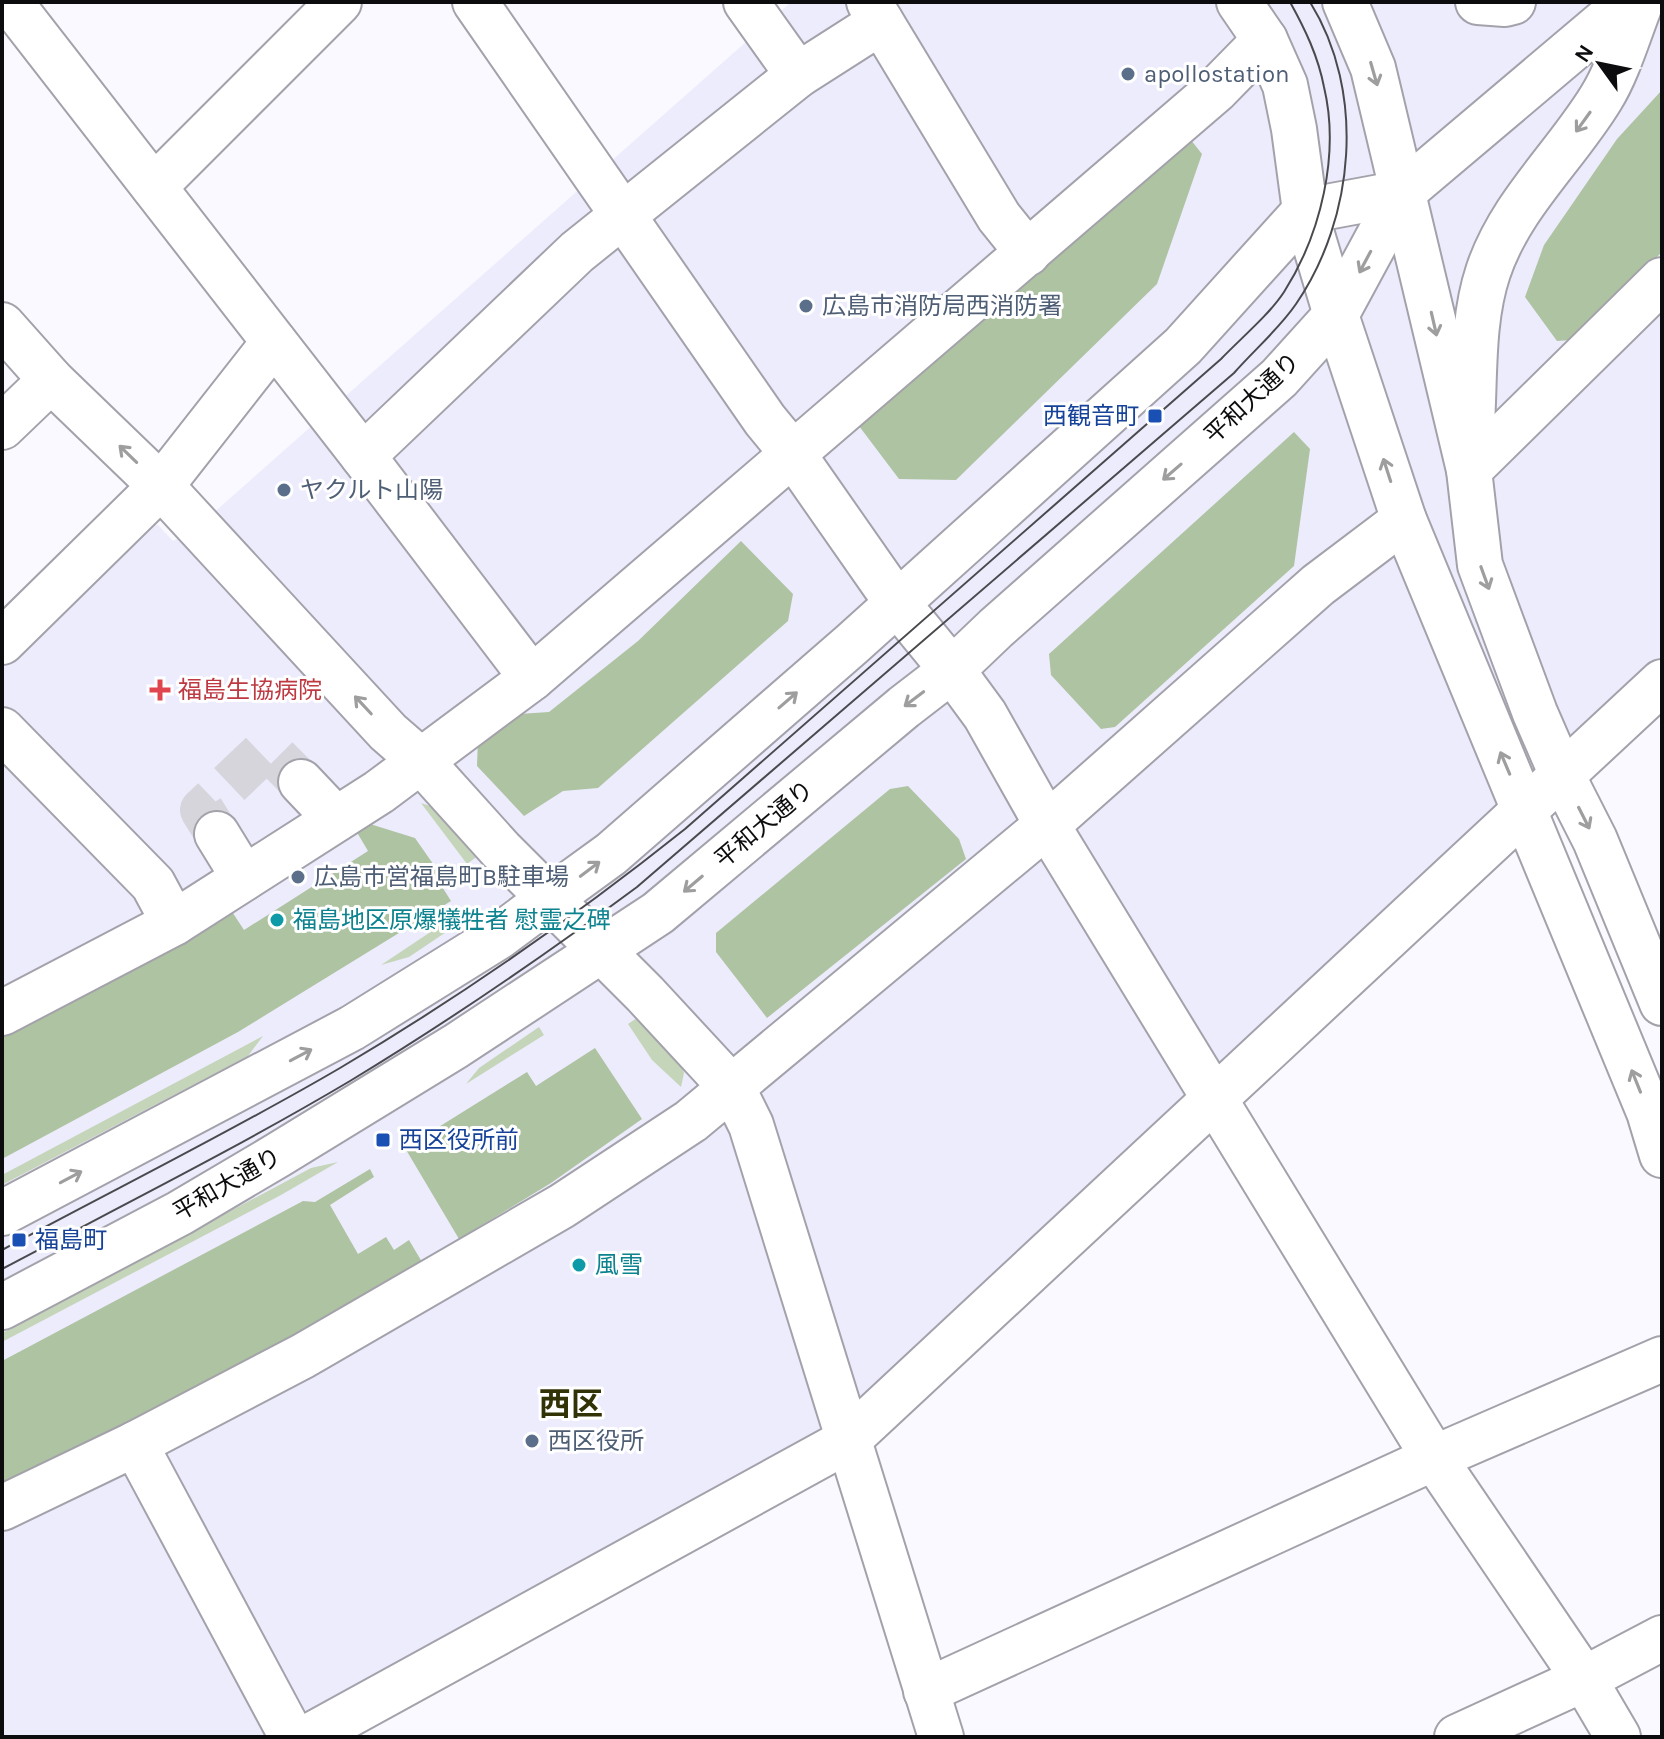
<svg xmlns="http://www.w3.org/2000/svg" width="1664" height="1739" font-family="Karla,'Noto Sans JP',sans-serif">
	<rect width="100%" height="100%" fill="#f9f9ff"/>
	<path fill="#edecfd" d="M791,2H1662V675L826,1469L318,1737H2V631L141,525H158L173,541L193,531Z"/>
	<g fill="#c5d5ba">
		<path d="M421,803L436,808L479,855L467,864Z"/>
		<path d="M459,913L464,920L409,957L381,965Z"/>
		<path d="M637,1018L682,1067L684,1073L681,1087L652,1060L628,1024Z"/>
		<path d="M539,1027L544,1035L466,1084L479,1068Z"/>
		<path d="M263,1036L248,1056L2,1185V1175Z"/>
		<path d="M338,1162L281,1195L2,1342V1333L311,1168Z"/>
	</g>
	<g fill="#aec3a1">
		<path d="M1662,90V252L1571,340L1557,341L1525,297L1544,245L1617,139Z"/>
		<path d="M1187,135L1202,154L1157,284L956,480L899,479L859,426Z"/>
		<path d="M1294,432L1310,449L1294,566L1115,727L1101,729L1051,675L1049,654Z"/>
		<path d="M741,541L793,594L788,621L598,788L563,791L524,816L477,766L478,738L506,715L549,712L638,641Z"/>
		<path d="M908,786L959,839L966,859L767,1018L716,952V933L890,789Z"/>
		<path d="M352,824H370L415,838L445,881L441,885L451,901L238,1032L2,1159V1038L213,924L227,904L244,930L368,851Z"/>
		<path d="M595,1048L642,1119L551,1183L459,1239L405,1148L527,1072L536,1086Z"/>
		<path d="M370,1169L374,1177L330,1205L358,1254L386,1237L394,1250L409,1240L422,1262L314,1324L2,1488V1361L303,1201L315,1202Z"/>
	</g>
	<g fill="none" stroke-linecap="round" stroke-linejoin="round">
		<path stroke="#d5d5db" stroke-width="44" stroke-dasharray="44 22" stroke-linecap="butt" d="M217,834L202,810L267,748L301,782"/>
		<g stroke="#a3a2ab" stroke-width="48">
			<g id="minor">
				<path d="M10,2L363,456L532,678"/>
				<path d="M475,2L765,420L793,454L897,603L952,670L985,715L1047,825L1434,1458L1584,1679L1618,1737"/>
				<path d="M746,2L798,75"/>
				<path d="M869,2L999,217L1028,253"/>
				<path d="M1239,2L1265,40L1285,85L1294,129L1305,211L1336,315L1404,520L1649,1112L1662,1155"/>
				<path d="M1345,2L1373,68L1469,470L1480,565L1535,713L1562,775L1595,840L1662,1003"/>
				<path d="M1478,2L1505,4L1513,2"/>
				<path d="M154,187L339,2"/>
				<path d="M2,325L51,380L161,486L388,732L419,759L501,850L645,994L733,1089L751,1125L941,1737"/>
				<path d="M1472,424C1475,375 1472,320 1488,272C1510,205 1565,157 1601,98C1618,71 1629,32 1641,2"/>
				<path d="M2,427L51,380"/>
				<path d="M363,456L577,252L798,75L881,22"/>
				<path d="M1469,470L1662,280"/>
				<path d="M2,642L161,486L274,342"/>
				<path d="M2,730L153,884L174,923"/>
				<path d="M301,782L336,819"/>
				<path d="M217,834L244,878"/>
				<path d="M2,1013L174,923L379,792L532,678L1216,90L1265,40"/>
				<path d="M2,1213L352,1028L498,937L549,899L611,854L852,644L1183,346L1305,211L1402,193"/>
				<path d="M2,1307L180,1213L278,1155L456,1046L658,913L904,707L952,670L996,628L1279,378L1336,315L1402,193L1628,2"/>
				<path d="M135,1444L292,1737"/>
				<path d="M2,1508L135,1444L303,1356L562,1206L691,1121L1047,825L1318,585L1404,520"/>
				<path d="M926,1691L1434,1458L1662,1359"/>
				<path d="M308,1737L847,1441L1662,682"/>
				<path d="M1457,1737L1584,1679L1662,1638"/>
			</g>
		</g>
		<use href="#minor" stroke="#fff" stroke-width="44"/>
		<g stroke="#4a4a4e" stroke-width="2">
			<path d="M2,1250C115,1189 229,1133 340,1068C460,997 576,916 685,829L1221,359C1240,339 1269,315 1284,292C1321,234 1340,154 1324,87C1318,56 1305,29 1290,2"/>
			<path d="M2,1269C119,1207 237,1148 350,1081C449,1021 544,956 637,887L1234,373C1254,350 1279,329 1296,304C1355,218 1366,92 1310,2"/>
		</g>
	</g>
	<defs><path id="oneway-shaft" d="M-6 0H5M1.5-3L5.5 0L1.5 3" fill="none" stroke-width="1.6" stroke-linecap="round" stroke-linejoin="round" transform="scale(2)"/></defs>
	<g stroke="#9e9e9f">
		<use href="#oneway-shaft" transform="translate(1374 74) rotate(74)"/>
		<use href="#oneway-shaft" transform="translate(1583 122) rotate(126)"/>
		<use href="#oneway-shaft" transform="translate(1365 262) rotate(118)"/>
		<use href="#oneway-shaft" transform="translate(1434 324) rotate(77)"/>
		<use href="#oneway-shaft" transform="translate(128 454) rotate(-136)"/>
		<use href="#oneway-shaft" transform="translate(1387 470) rotate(-108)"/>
		<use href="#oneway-shaft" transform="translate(1172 472) rotate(139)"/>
		<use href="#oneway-shaft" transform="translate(1485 578) rotate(70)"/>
		<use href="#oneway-shaft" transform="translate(914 699) rotate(143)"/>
		<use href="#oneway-shaft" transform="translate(788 700) rotate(-41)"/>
		<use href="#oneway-shaft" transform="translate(363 705) rotate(-133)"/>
		<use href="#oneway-shaft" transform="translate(1505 763) rotate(-113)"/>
		<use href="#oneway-shaft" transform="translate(1584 818) rotate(63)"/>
		<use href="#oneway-shaft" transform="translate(590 869) rotate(-37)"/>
		<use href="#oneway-shaft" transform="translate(693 884) rotate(140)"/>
		<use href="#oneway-shaft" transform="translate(301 1055) rotate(-28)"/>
		<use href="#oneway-shaft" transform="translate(1636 1081) rotate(-112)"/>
		<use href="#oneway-shaft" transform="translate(71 1177) rotate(-28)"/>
	</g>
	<g fill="#5c6f8a" stroke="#fff" stroke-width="3">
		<circle cx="1128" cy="74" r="8"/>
		<circle cx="806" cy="306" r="8"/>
		<circle cx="284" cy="490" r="8"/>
		<circle cx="298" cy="877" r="8"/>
		<circle cx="532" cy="1441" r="8"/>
	</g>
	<g fill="#1a4fb4" stroke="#fff" stroke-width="3">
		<rect x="1147" y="408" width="16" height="16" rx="4"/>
		<rect x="375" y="1132" width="16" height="16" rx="4"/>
		<rect x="11" y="1232" width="16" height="16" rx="4"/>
	</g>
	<path fill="#e0444e" stroke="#fff" stroke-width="3" d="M156 678h8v8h8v8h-8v8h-8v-8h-8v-8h8z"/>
	<g fill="#0f9aa8" stroke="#fff" stroke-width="3">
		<circle cx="277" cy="920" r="8"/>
		<circle cx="579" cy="1265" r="8"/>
	</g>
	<g text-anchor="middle" stroke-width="6" stroke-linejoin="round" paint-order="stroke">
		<g font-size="24" fill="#4e5e75" stroke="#fff" text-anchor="start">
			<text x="1144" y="82">apollostation</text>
			<text x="822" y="314">広島市消防局西消防署</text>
			<text x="300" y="498">ヤクルト山陽</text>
			<text x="314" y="885">広島市営福島町B駐車場</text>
			<text x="548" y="1449">西区役所</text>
		</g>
		<g font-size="24" fill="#0c0c0f" stroke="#fff">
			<text transform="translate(1252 398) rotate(-43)" y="8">平和大通り</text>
			<text transform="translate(764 824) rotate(-40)" y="8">平和大通り</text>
			<text transform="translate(227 1184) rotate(-30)" y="8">平和大通り</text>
		</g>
		<g font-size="24" fill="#164399" stroke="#fff" text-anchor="start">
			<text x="1139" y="424" text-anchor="end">西観音町</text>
			<text x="399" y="1148">西区役所前</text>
			<text x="35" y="1248">福島町</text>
		</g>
		<g font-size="24" fill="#be3a42" stroke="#fff" text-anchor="start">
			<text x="178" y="698">福島生協病院</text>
		</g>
		<g font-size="24" fill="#0d838f" stroke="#fff" text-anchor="start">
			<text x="293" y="928">福島地区原爆犠牲者 慰霊之碑</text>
			<text x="595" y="1273">風雪</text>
		</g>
		<g font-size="32" font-weight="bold" fill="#323207" stroke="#fff">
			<text x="571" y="1415">西区</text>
		</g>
	</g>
	<rect width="1664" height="1739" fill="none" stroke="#0c0c0f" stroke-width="8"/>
	<g transform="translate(1600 64) rotate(303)" stroke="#ffffff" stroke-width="6" paint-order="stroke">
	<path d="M0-6L14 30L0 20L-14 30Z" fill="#0c0c0f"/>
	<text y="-12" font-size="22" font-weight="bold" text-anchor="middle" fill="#0c0c0f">N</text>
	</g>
</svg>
